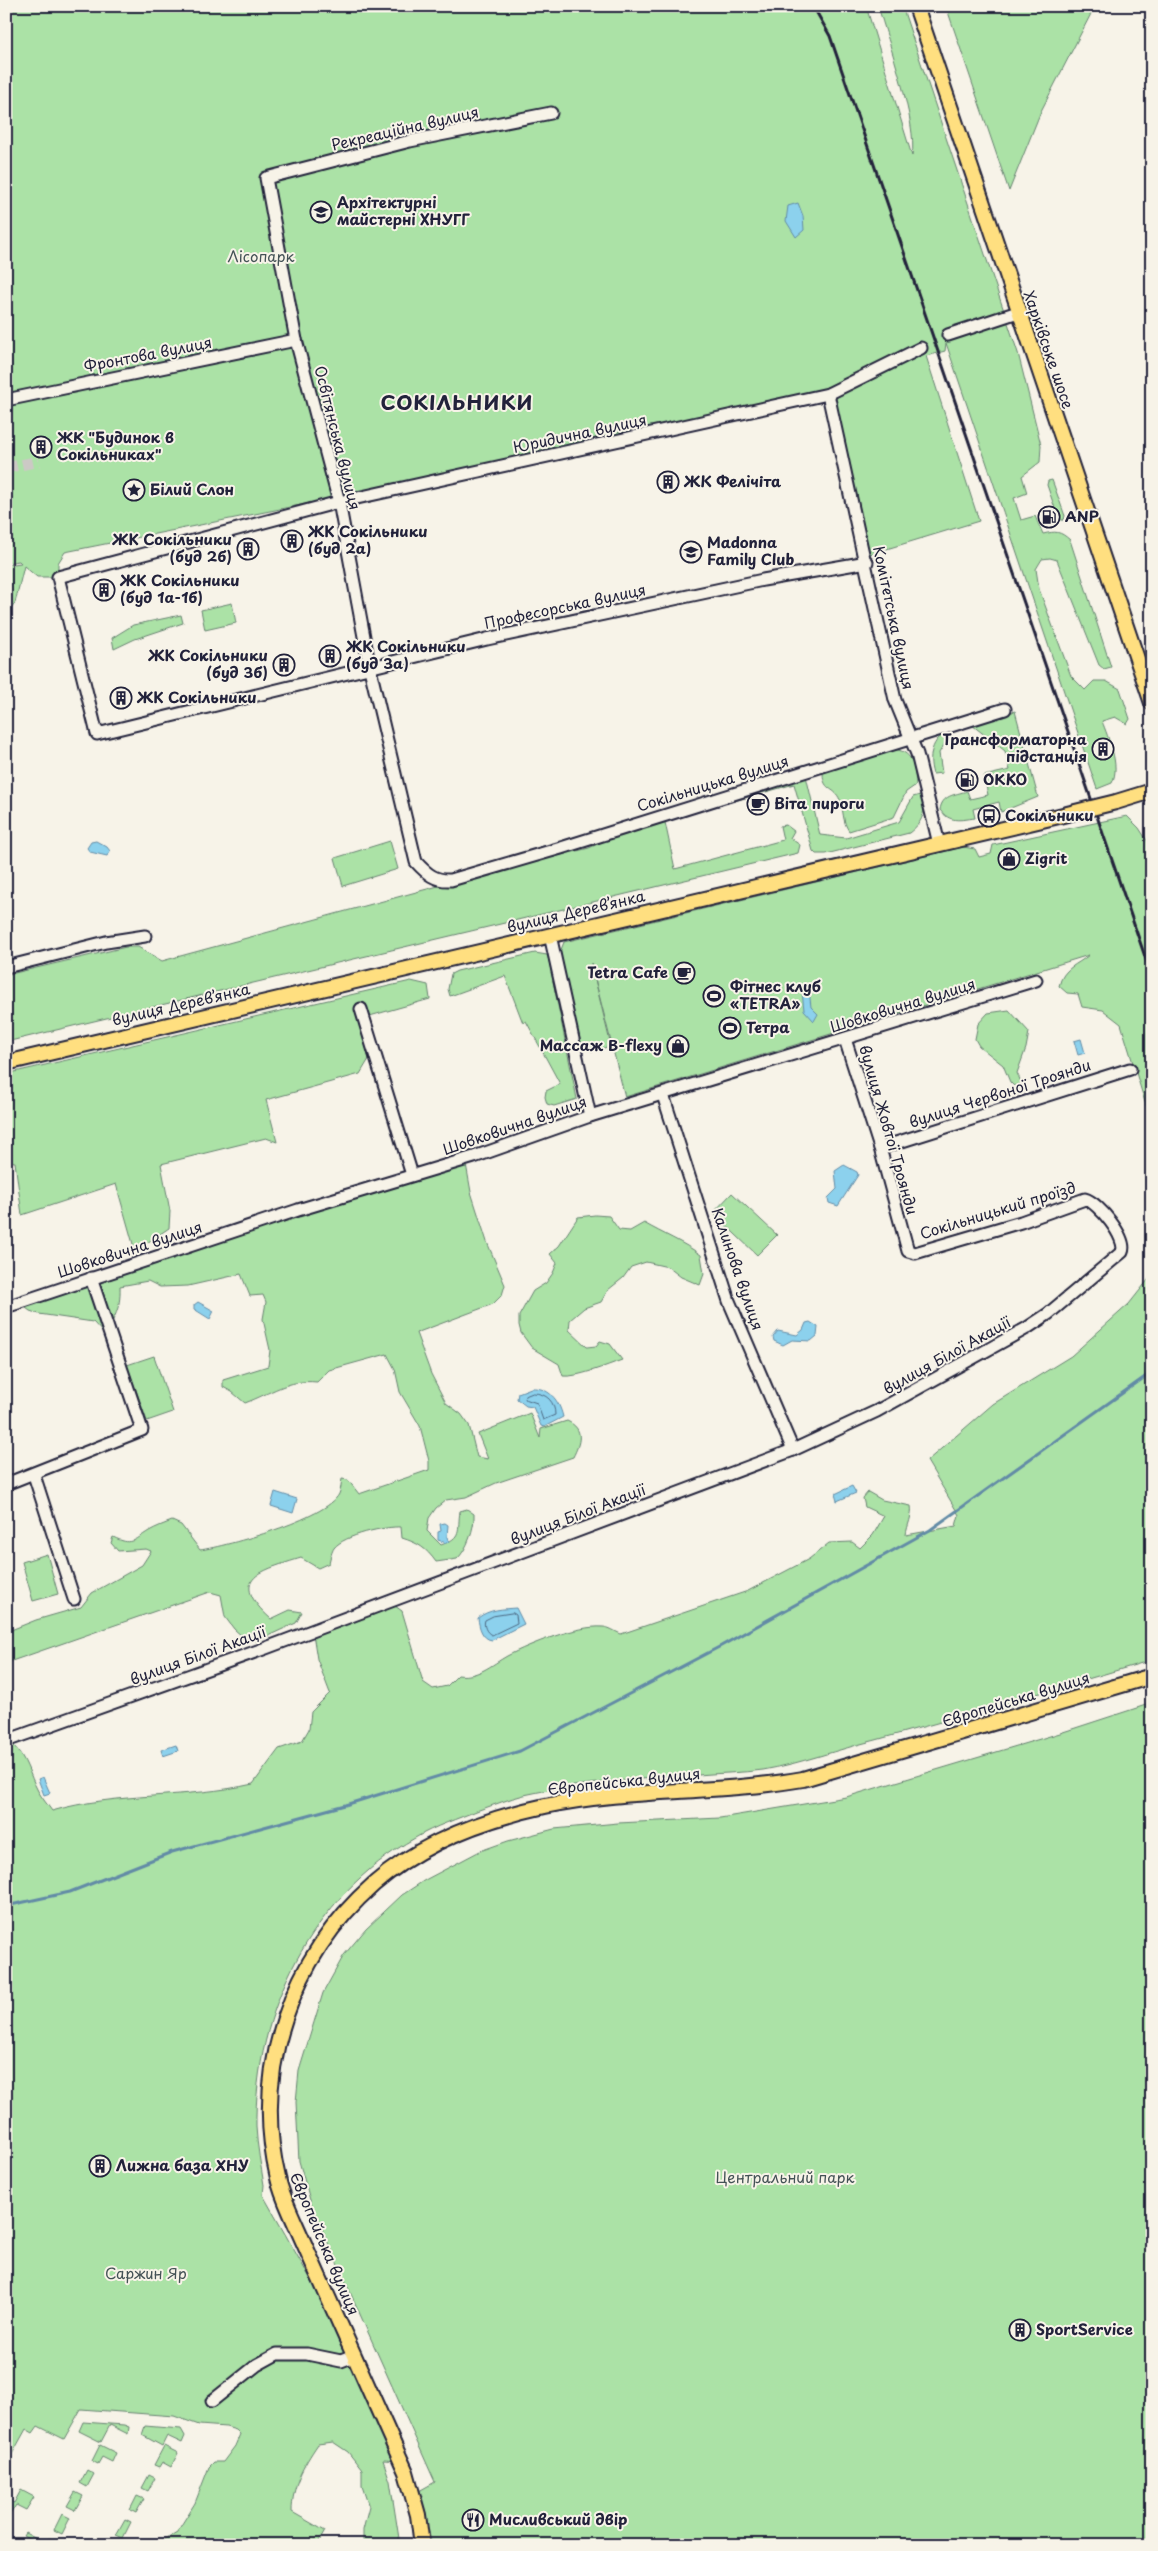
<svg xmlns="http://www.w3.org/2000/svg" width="1158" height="2551" font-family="'Playpen Sans',sans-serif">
	<rect width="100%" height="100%" fill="#f7f3e8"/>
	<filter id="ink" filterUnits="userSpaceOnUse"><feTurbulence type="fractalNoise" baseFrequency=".02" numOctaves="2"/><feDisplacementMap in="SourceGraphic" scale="10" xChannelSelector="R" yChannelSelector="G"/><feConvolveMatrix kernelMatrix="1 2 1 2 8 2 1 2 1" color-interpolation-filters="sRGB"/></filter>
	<g filter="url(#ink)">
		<g fill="#abe2a6" stroke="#668270">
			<path d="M6,6H866L912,156C918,124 888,41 878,6H902L1018,353L1041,445L1040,462L1022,476L1027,493L1014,498L1021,520L1035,516L1043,534C1056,531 1060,531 1070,540L1111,667L1104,669L1099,665L1057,560L1050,558L1042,559L1036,569L1039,589L1071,676L1085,690L1094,681H1106L1120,689L1130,719L1127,724L1115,717L1102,721C1108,738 1121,765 1112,783L1097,789L946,343L945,351L926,356L979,521L870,554L828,394L315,502L65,552L58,563V577H37L24,566L15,603L6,613V565L21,563L19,561L6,563Z"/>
			<path d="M946,6H1095L1041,111L1009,191Z"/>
			<path d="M1052,480L1065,516L1064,520H1059L1047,485L1048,481Z"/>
			<path d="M232,603L236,623L205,630L201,610Z"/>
			<path d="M181,615L183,623L135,639L114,649L112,638L133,625Z"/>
			<path d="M1015,711L1038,797L1001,812L999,802L973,809L975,818C960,820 950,823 940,810C942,795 954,795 967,791L970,799L988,795L984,776L1010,770L1005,751L972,725Z"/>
			<path d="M953,730L939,753L942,773L933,774C927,755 933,735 953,730Z"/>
			<path d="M886,748C912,750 914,760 916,785L906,792L894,817L849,831C842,821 844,811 840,800C834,785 822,793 823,769Z"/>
			<path d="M806,776L820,835L846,838L899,822L913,797L920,795C928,811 922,823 909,833L826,854H816L813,851L794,784L706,809L704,804Z"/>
			<path d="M663,813L675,869L783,840L780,826L786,825L794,831L790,838L800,845L798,853L6,1042V975L126,947H138L162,961L453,882L589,848Z"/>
			<path d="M1127,816L1139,828L1152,848V1125L1121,1024L1103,1010L1082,1007L1078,994L1067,993L1059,986C1063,968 1077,965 1089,955L625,1097L591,963L611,1046L592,1051L580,1047L559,955L564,942L963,847L975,849L979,857L991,854L993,845Z"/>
			<path d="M390,841L398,869L343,886L335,858Z"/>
			<path d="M535,953L547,955L549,961L577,1099L554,1106L547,1104L545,1097L546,1091L560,1084L526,1021L523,1023L505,976L450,996L448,989L451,974L457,971Z"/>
			<path d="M411,981L428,985L430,999L359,1019L369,1059L360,1074L266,1100L277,1142L266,1138L161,1164L170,1211L169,1228L135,1251L116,1184L22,1215L15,1162L6,1161V1074Z"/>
			<path d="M1009,1010L1029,1032L1026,1048L1017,1073L1022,1084L1014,1086L1010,1082L1003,1065L979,1046L975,1039L978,1024L988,1013Z"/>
			<path d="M466,1164L471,1192L487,1242L505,1285L502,1295L493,1304L416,1333L431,1374L446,1403L461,1414L469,1425L477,1457L488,1459L478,1434L530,1413L540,1438L541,1429L567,1421C585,1429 580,1443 573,1457L496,1483L466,1497L446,1500L436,1508L429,1518L427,1531L441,1545C463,1537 457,1531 460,1511L467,1509L474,1514C475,1527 467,1550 457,1559L436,1562C426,1548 418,1543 402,1538L401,1527C386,1526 344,1535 334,1548C332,1551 330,1558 329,1563L318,1568L301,1558C263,1570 225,1578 271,1619L290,1610L302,1612L296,1623L257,1641L243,1637L234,1629L225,1617L221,1595L210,1592L6,1663V1632L36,1620L81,1607L92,1593L142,1565L151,1551L146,1549L118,1551L111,1543L113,1537C132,1546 133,1541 149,1531C156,1527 164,1524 172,1521L181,1525L200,1550C227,1546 326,1519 339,1494C341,1490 341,1483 342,1479L348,1480L359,1494L429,1470V1461L420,1426L400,1392L395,1369L387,1354L329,1370L317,1382C287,1379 272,1393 245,1403L232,1392L223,1387V1380L268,1366L270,1350L263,1319L266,1302L263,1295L250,1296L241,1274L188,1286L160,1287L148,1281L120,1286C121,1311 114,1315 106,1336L93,1322L39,1314L30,1311L22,1305L268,1221Z"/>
			<path d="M732,1193L777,1235L757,1255L713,1213Z"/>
			<path d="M595,1215L609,1216L619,1230L630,1231L644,1223C663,1234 683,1242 701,1255L704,1274L700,1285L681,1277L668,1267L646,1262L631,1267L623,1278L608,1290L601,1302L584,1308L570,1320L569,1330L587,1347L596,1346L600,1341L610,1344L622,1360C608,1365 576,1378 563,1376L559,1364L532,1348L521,1333L519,1325V1316L533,1291L546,1283L553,1273L557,1263L550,1254L559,1246L578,1217Z"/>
			<path d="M1152,1275V1660C1060,1687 968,1715 876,1740C839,1749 799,1764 763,1770C741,1773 719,1773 698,1775C640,1779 581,1782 524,1795C508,1799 494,1805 479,1810C457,1819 435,1826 415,1838C312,1896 254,2011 256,2127C257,2147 261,2166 264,2185L263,2195L354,2356L402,2461L383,2460L390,2481L400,2545H363V2530L369,2507L362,2486V2470L348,2452L333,2442L318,2444C303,2466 292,2486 292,2512L325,2531L317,2545H155L177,2532L195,2503L209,2467L214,2462H223L235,2446L240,2434L236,2430L226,2427L199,2425L174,2416L81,2409L64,2439L38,2426L33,2433L26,2429L6,2465V1745H13C27,1759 29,1774 38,1791C42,1798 47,1804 52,1811C117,1792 187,1799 253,1784L279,1749L302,1741L309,1729L311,1712L330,1693L317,1659L313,1634L395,1606L402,1611L423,1682L433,1689L447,1686L458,1675C478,1678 491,1665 507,1656C530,1644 578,1625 603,1627C609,1627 616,1632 621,1634L748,1591L809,1559L829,1543L852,1542L860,1548L873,1535L884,1516L865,1507L863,1498L868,1492L882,1500L911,1506C913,1516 907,1525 906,1535L956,1526L959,1515L927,1461L993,1404L1071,1356L1129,1304Z"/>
			<path d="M154,1356L173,1412L147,1421L127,1365Z"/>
			<path d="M47,1554L58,1594L33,1601L22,1562Z"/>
			<path d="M1152,1703V2545H432L419,2491L435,2482L312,2207L299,2161L296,2102L299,2071L323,1993L344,1955L366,1929L402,1895L425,1880L480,1851L508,1841L554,1829L618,1823L720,1818L846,1797L1060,1733Z"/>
			<path d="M83,2422L124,2425L129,2427L128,2434L110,2425L101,2442L79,2431Z"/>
			<path d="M145,2426L181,2429L185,2436L182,2443L167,2436L162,2446L142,2435Z"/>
			<path d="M100,2445L116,2453L112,2462L102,2457L98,2464L92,2461Z"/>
			<path d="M164,2446L178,2453L171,2467L162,2462L159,2467L154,2465Z"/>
			<path d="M87,2470L94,2474L87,2487L80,2483Z"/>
			<path d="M149,2475L155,2478L148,2491L142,2488Z"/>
			<path d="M21,2490L34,2497L26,2510L16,2505L6,2521V2499L14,2503Z"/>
			<path d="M75,2492L83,2496L75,2510L67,2506Z"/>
			<path d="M137,2496L144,2499L136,2513L130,2510Z"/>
			<path d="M62,2514L70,2518L62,2534L54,2530Z"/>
			<path d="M125,2519L131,2522L123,2538L116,2535Z"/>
			<path d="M25,2533L46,2544L49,2538L54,2541L53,2545H40L23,2536Z"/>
		</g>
		<g fill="#8cd1ed" stroke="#628ba6">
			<path d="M798,203L803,216L804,230L796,237L786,221L788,206Z"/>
			<path d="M96,841L107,847L110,851L107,856L90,852L87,848L91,842Z"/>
			<path d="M809,990L811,1007L818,1014L814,1021L804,1010L802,991Z"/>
			<path d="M1081,1039L1085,1053L1078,1055L1074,1041Z"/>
			<path d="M844,1165L857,1172L858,1175L838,1206L829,1203L828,1198L837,1189L835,1171Z"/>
			<path d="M198,1302L214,1311L210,1319L194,1309V1305Z"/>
			<path d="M810,1322L818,1327L817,1336L811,1341L792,1340L783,1345L774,1341L773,1337L778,1331L797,1335L803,1330L806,1323Z"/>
			<path d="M531,1388C549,1387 559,1400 563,1417L544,1427L541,1426L533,1407L526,1406L517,1399L518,1393Z"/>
			<path d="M852,1486L856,1493L837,1501L835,1494Z"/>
			<path d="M275,1492L297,1499L293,1513L271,1506Z"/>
			<path d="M445,1523L448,1525L447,1537L449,1542L446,1543L438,1540V1532L441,1531L440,1524Z"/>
			<path d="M516,1608L524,1624L492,1640C482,1639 479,1627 478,1618C489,1609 503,1609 516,1608Z"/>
			<path d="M176,1745L178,1751L163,1756L161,1750Z"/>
			<path d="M43,1777L50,1793L44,1795L38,1779Z"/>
		</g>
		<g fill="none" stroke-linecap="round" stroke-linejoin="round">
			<g stroke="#4c6882" stroke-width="1">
				<path d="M533,1393C547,1393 555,1402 555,1415L543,1420L537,1403L525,1399L526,1396Z"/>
				<path d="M513,1613L516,1615L517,1623L492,1635C486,1633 483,1625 485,1620L493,1616Z"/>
			</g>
			<path stroke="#628ba6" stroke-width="3" d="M6,1906L70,1892L172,1852L345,1805L520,1751L721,1646L930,1530L1152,1372"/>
			<path stroke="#ccc9c5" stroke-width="11" stroke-dasharray="11 5.5" stroke-linecap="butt" d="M6,468L39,461"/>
			<g stroke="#22223b" stroke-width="15">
				<g id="minor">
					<path d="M551,113L410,141L266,178L296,340L339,502L370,669L416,862C427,874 435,881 451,880L561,848L1005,709"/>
					<path d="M948,335L1018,312"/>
					<path d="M828,394L895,700L917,754L939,844"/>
					<path d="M6,400L296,340"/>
					<path d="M867,562L763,580L487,639L97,734L58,577L339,502L828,394L921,348"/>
					<path d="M550,935L590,1116"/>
					<path d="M6,967L106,942L145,936"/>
					<path d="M361,1009L412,1175"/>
					<path d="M663,1095L729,1301L793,1450"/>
					<path d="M880,1148L1130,1069"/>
					<path d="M6,1307L298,1210L474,1157L590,1116L1036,980"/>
					<path d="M34,1475L74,1599"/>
					<path d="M6,1484L142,1430L91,1278"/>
					<path d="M6,1741L266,1648L793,1450L877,1411L1027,1328L1048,1314L1122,1252C1128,1239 1098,1202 1085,1199L1021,1222L915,1253L908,1251L880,1148L845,1039"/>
					<path d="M212,2401L257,2365L277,2354H307L341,2361L354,2356"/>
				</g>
			</g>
			<g stroke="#22223b" stroke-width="18">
				<g id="major">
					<path d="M916,6L1152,703"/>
					<path d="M1116,802L1152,791"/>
					<path d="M6,1063L1059,816"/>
					<path d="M422,2545L418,2515L406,2472L294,2221C288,2207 281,2193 278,2178C252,2070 291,1957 374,1884C421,1843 485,1819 545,1806C630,1788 718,1794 803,1779L1152,1676"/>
				</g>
			</g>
			<use href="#minor" stroke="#f7f3e8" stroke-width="11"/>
			<use href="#major" stroke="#ffdf80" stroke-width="14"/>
			<path stroke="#22223b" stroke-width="3" d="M813,6L830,36L1152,977"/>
			<g stroke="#22223b" stroke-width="18" stroke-linecap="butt">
				<path id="major-bridge" d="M1059,816L1116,802"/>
			</g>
			<use href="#major-bridge" stroke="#ffdf80" stroke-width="14"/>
		</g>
	</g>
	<defs>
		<g id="school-ring" transform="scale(1.125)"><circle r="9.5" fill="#f7f3e8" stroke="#22223b" stroke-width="1.5"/><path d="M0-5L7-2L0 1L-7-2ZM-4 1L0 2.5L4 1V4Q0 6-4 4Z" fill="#22223b"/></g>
		<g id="building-ring" transform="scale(1.125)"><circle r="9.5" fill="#f7f3e8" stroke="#22223b" stroke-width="1.5"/><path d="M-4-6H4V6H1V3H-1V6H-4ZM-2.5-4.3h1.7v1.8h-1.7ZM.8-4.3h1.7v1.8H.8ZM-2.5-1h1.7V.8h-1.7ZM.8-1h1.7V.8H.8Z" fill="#22223b"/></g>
		<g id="sight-ring" transform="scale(1.125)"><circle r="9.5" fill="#f7f3e8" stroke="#22223b" stroke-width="1.5"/><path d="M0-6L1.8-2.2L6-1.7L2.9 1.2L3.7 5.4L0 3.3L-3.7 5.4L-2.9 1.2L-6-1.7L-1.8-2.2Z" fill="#22223b"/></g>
		<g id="fuel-ring" transform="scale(1.125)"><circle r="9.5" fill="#f7f3e8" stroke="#22223b" stroke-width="1.5"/><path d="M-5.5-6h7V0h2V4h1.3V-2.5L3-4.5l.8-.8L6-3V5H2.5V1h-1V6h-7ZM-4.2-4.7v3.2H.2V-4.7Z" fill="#22223b"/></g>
		<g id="cafe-ring" transform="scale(1.125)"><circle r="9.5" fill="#f7f3e8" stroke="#22223b" stroke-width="1.5"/><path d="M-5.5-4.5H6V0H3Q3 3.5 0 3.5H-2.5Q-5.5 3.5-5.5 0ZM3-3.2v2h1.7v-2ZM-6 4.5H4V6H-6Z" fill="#22223b"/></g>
		<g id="bus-ring" transform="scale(1.125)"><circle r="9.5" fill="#f7f3e8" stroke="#22223b" stroke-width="1.5"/><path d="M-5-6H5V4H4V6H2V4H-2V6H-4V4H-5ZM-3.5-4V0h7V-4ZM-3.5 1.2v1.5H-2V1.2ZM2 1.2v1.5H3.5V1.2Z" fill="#22223b"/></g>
		<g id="shop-ring" transform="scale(1.125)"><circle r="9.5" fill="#f7f3e8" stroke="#22223b" stroke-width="1.5"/><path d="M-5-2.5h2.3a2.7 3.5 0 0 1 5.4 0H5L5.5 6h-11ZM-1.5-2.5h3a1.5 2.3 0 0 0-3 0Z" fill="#22223b"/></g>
		<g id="stadium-ring" transform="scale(1.125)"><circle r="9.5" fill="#f7f3e8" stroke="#22223b" stroke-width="1.5"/><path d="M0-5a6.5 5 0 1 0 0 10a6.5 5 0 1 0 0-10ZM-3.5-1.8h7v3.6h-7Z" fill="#22223b"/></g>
		<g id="restaurant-ring" transform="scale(1.125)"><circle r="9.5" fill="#f7f3e8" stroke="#22223b" stroke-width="1.5"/><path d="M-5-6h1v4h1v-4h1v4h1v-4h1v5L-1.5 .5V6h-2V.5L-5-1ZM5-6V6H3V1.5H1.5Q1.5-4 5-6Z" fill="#22223b"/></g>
	</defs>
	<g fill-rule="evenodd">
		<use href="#school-ring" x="321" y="212"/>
		<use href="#building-ring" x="41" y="447"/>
		<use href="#building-ring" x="668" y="482"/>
		<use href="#sight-ring" x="134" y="490"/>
		<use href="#fuel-ring" x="1049" y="517"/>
		<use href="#building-ring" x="292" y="541"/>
		<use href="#building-ring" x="248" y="549"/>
		<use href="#school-ring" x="691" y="552"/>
		<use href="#building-ring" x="104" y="590"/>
		<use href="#building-ring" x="330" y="656"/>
		<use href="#building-ring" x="284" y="665"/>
		<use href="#building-ring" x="121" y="698"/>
		<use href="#building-ring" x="1103" y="749"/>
		<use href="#fuel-ring" x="967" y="780"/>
		<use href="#cafe-ring" x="758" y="804"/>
		<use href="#bus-ring" x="989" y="816"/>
		<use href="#shop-ring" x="1009" y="859"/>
		<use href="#cafe-ring" x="684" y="973"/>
		<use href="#stadium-ring" x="714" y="996"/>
		<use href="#stadium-ring" x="730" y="1028"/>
		<use href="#shop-ring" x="678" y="1046"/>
		<use href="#building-ring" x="100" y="2166"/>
		<use href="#building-ring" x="1020" y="2330"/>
		<use href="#restaurant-ring" x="473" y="2520"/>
	</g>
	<g text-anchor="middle" stroke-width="4" stroke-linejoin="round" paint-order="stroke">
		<g font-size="15" fill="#22223b" stroke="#f7f3e8">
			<text transform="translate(405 129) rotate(-13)" y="5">Рекреаційна вулиця</text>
			<text transform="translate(1048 350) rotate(71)" y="5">Харківське шосе</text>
			<text transform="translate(148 355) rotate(-11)" y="5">Фронтова вулиця</text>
			<text transform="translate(580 434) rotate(-12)" y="5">Юридична вулиця</text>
			<text transform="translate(337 438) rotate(76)" y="5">Освітянська вулиця</text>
			<text transform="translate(565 607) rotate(-12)" y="5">Професорська вулиця</text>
			<text transform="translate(893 618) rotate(78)" y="5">Комітетська вулиця</text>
			<text transform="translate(713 784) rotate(-17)" y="5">Сокільницька вулиця</text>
			<text transform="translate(576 912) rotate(-13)" y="5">вулиця Дерев’янка</text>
			<text transform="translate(181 1005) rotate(-13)" y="5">вулиця Дерев’янка</text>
			<text transform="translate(903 1006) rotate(-17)" y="5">Шовковична вулиця</text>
			<text transform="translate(1000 1094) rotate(-18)" y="5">вулиця Червоної Троянди</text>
			<text transform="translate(515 1126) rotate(-19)" y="5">Шовковична вулиця</text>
			<text transform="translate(888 1130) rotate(74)" y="5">вулиця Жовтої Троянди</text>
			<text transform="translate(998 1211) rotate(-17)" y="5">Сокільницький проїзд</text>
			<text transform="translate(130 1250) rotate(-18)" y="5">Шовковична вулиця</text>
			<text transform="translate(737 1269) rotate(71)" y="5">Калинова вулиця</text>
			<text transform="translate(947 1356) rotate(-29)" y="5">вулиця Білої Акації</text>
			<text transform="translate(578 1515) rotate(-21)" y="5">вулиця Білої Акації</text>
			<text transform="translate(198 1656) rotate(-20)" y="5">вулиця Білої Акації</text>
			<text transform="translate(1016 1700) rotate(-17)" y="5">Європейська вулиця</text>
			<text transform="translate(624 1782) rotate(-6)" y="5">Європейська вулиця</text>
			<text transform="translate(324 2244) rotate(67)" y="5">Європейська вулиця</text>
		</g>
		<g font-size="15" font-weight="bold" fill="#22223b" stroke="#f7f3e8" text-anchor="start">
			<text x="337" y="208">Архітектурні<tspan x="337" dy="17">майстерні ХНУГГ</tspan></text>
			<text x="57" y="443">ЖК "Будинок в<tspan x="57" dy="17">Сокільниках"</tspan></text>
			<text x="684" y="487">ЖК Фелічіта</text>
			<text x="150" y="495">Білий Слон</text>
			<text x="1065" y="522">ANP</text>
			<text x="308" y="537">ЖК Сокільники<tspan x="308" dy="17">(буд 2а)</tspan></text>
			<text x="232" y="545" text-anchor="end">ЖК Сокільники<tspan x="232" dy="17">(буд 2б)</tspan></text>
			<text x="707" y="548">Madonna<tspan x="707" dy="17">Family Club</tspan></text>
			<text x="120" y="586">ЖК Сокільники<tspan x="120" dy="17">(буд 1а-1б)</tspan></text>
			<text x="346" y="652">ЖК Сокільники<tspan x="346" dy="17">(буд 3а)</tspan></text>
			<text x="268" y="661" text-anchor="end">ЖК Сокільники<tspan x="268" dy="17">(буд 3б)</tspan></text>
			<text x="137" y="703">ЖК Сокільники</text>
			<text x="1087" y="745" text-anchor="end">Трансформаторна<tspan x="1087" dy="17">підстанція</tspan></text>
			<text x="983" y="785">ОККО</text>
			<text x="774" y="809">Віта пироги</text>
			<text x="1005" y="821">Сокільники</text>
			<text x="1025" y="864">Zigrit</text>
			<text x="668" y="978" text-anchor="end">Tetra Cafe</text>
			<text x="730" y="992">Фітнес клуб<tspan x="730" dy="17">«TETRA»</tspan></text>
			<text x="746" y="1033">Тетра</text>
			<text x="662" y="1051" text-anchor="end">Массаж B-flexy</text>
			<text x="116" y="2171">Лижна база ХНУ</text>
			<text x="1036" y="2335">SportService</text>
			<text x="489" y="2525">Мисливський двір</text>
		</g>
		<g font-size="15" fill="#445256" stroke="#f7f3e8">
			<text x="261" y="262">Лісопарк</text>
			<text x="785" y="2183">Центральний парк</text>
			<text x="146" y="2279">Саржин Яр</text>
		</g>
		<g font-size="20" font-weight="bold" letter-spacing="1" fill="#22223b" stroke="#f7f3e8">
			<text x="457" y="410">СОКІЛЬНИКИ</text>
		</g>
	</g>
	<rect width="1158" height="2551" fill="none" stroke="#f7f3e8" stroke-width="25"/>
	<rect x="12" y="12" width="1133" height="2526" fill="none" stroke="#22223b" stroke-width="2" filter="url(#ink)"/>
</svg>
